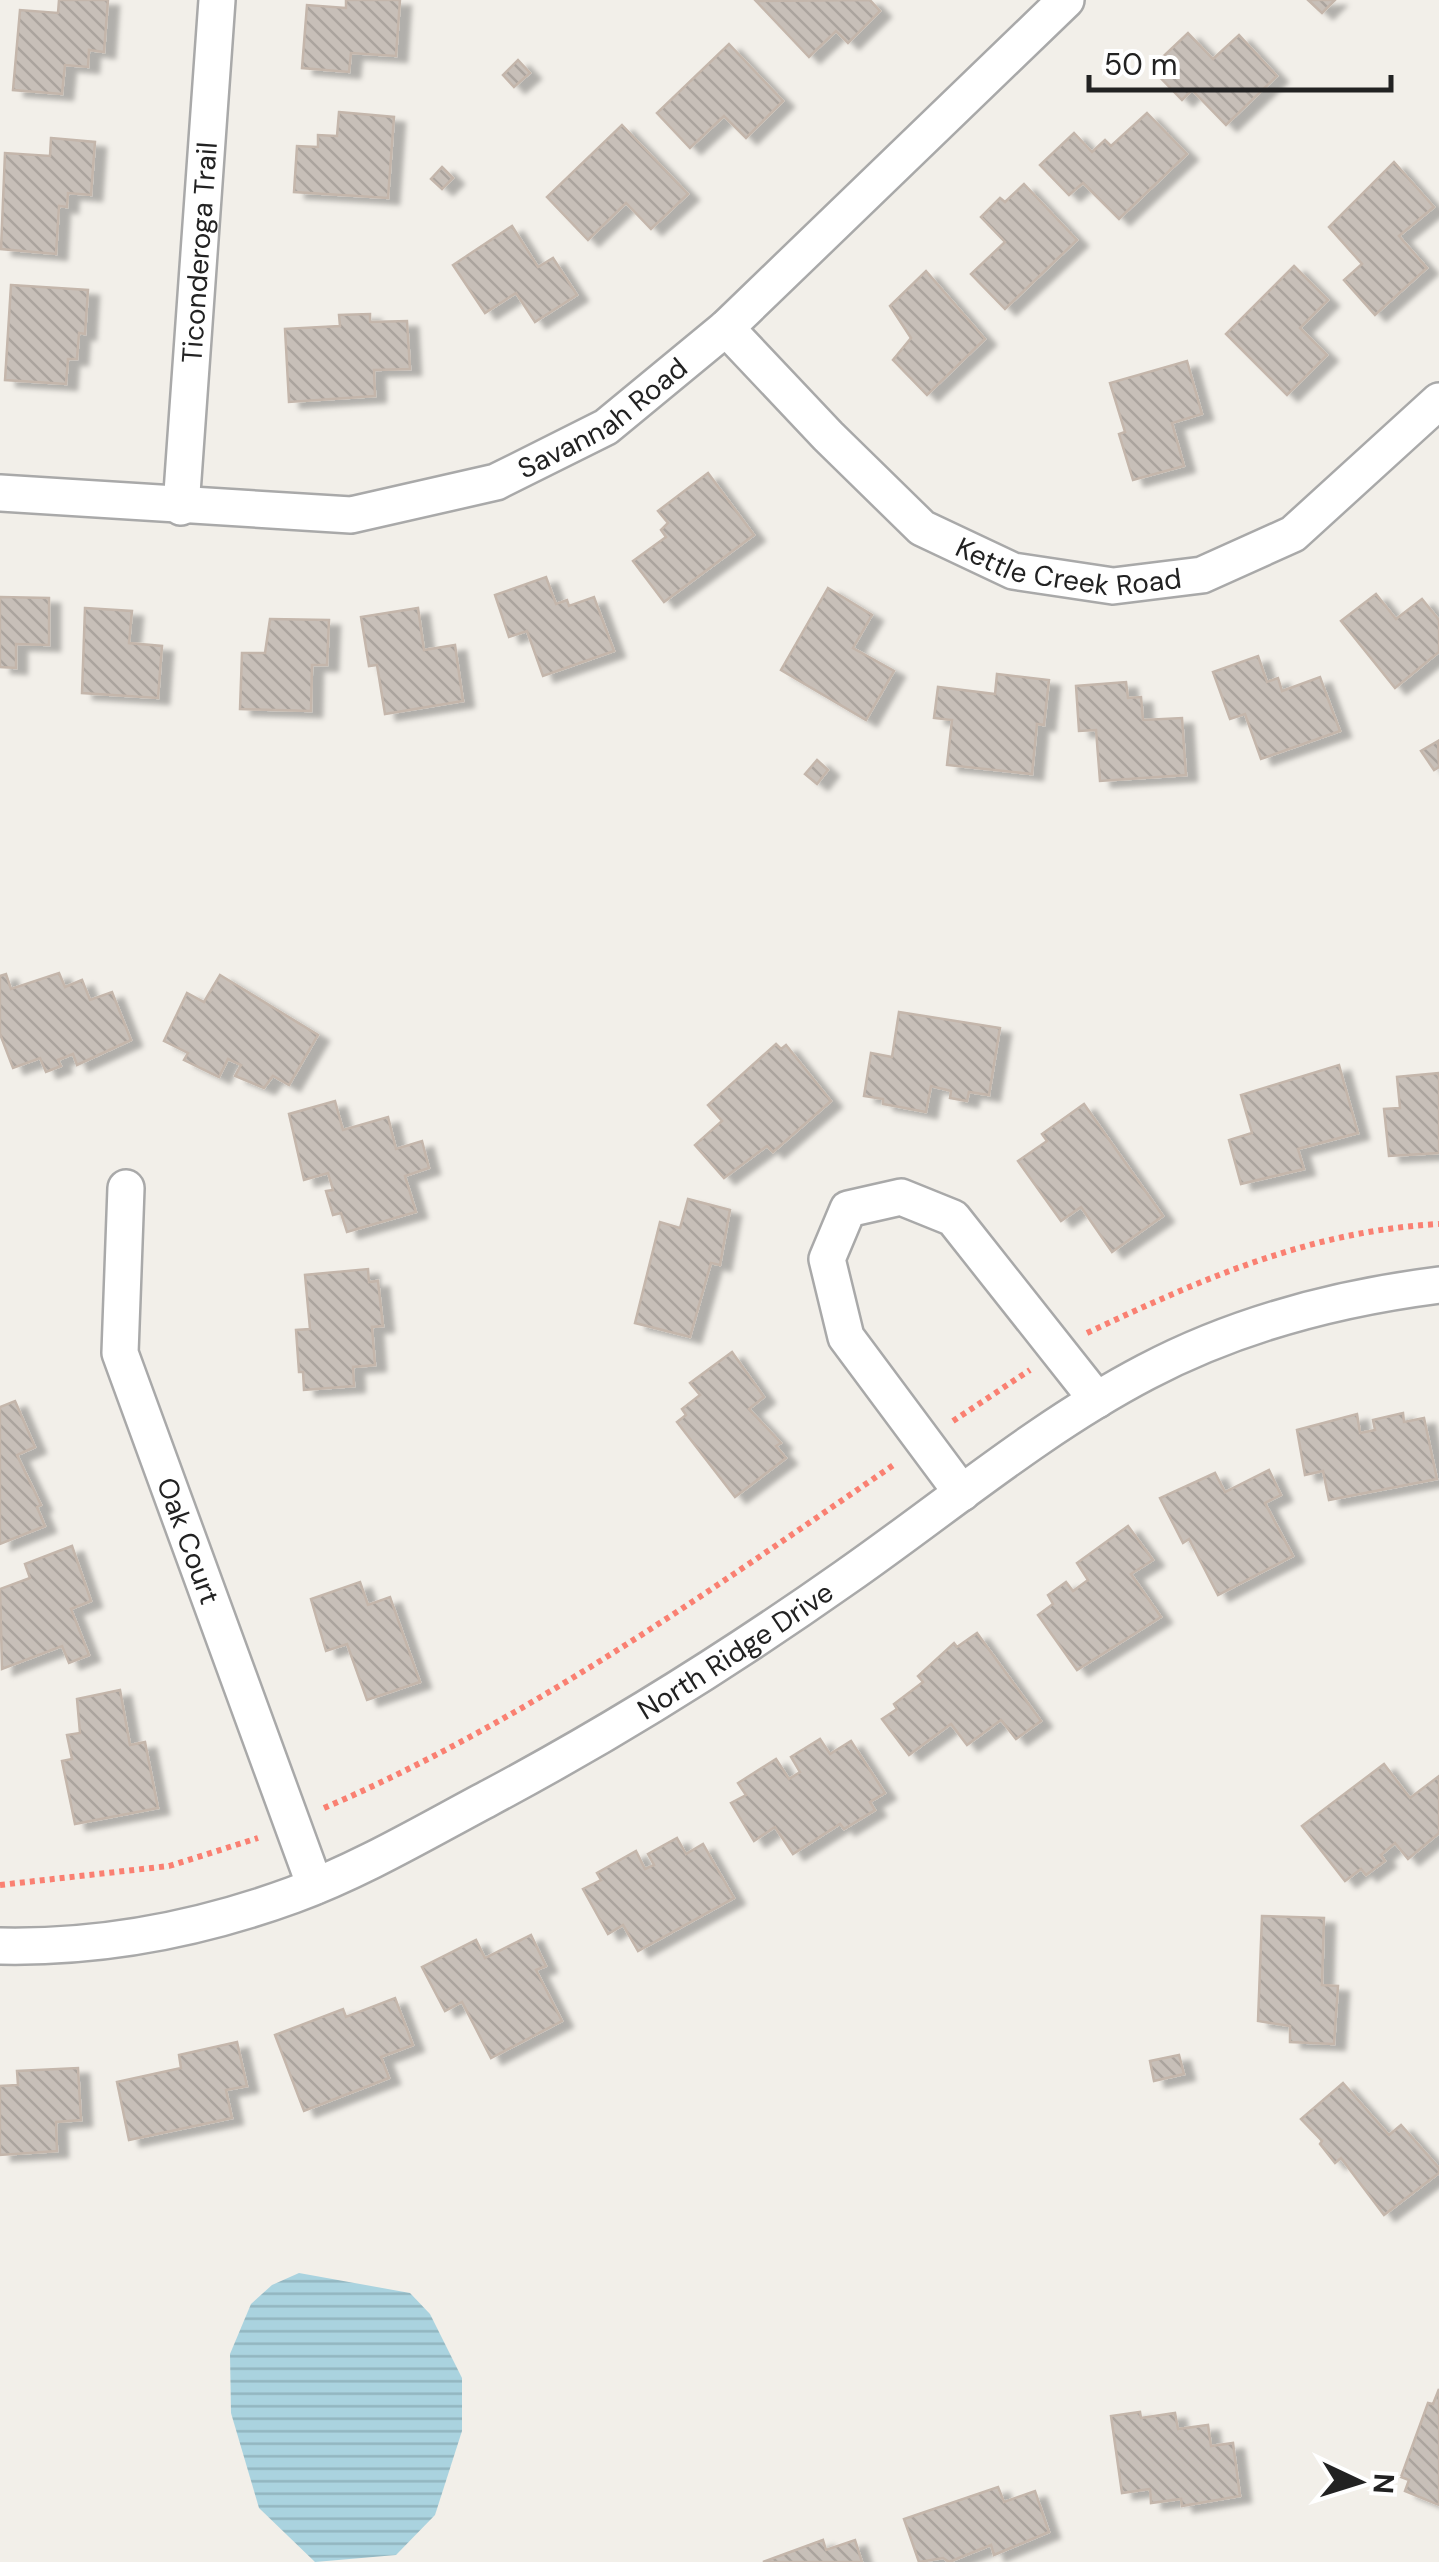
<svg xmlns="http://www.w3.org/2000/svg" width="1439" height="2562" font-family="'DM Sans',sans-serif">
	<defs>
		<pattern id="water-rules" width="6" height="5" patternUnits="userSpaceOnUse" patternTransform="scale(2.5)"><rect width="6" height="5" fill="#aad3df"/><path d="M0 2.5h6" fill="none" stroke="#92b5bf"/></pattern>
		<pattern id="building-back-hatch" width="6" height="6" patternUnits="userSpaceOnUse" patternTransform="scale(2.5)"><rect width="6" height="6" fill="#c7bfb8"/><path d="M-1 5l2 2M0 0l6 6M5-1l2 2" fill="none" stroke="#aba49e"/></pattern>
		<filter id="shadow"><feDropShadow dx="11" dy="6" stdDeviation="2.5" flood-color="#0004"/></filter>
	</defs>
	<rect width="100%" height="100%" fill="#f2efe9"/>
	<path fill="url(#water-rules)" d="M299,2273L410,2293L430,2314L462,2378V2431L435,2515L396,2555L315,2562L259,2508L231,2413L230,2354L251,2304L272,2285Z"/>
	<g fill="url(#building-back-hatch)" stroke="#c4b6ab" stroke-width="2.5" filter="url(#shadow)">
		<path d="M59,0H108L104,52L89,50L88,67L65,65L62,94L13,90L20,10L58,13Z"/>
		<path d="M346,0H400L396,56L351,53L349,72L302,68L307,5L346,8Z"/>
		<path d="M870,0L880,11L848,43L836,31L809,57L756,1Z"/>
		<path d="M1308,0H1335L1322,13Z"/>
		<path d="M1188,33L1213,59L1239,35L1277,76L1226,125L1192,90L1182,100L1151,68Z"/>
		<path d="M729,44L783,101L746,138L724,116L690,148L657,113Z"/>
		<path d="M518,60L530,73L514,87L503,75Z"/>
		<path d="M339,112L394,117L388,198L294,192L297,146L318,147V135L337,136Z"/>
		<path d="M1147,113L1187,154L1119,219L1083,183L1069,195L1040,165L1074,133L1092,152L1105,140L1111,146Z"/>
		<path d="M622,125L688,194L651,229L626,203L588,240L547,197Z"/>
		<path d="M51,138L95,142L91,195L68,193L67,207L59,206L56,254L1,249L5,153L50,156Z"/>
		<path d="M1394,162L1434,207L1399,236L1427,268L1375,315L1344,280L1362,264L1329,227Z"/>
		<path d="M442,167L453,178L442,189L431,179Z"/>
		<path d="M1024,184L1077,240L1005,309L971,274L1005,242L981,217L1000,198L1005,202Z"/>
		<path d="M512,226L538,267L553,258L577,295L535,322L516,293L485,313L453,265Z"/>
		<path d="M1294,266L1328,300L1300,328L1327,355L1287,395L1226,334Z"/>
		<path d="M926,271L985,339L927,395L893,360L911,338L890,306Z"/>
		<path d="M11,285L88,290L85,334L79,333L77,359H68L66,384L5,380Z"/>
		<path d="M370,314V322L407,321L410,369L374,370L375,396L289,402L285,329L340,326L339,315Z"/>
		<path d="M1187,361L1202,414L1172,423L1184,466L1133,480L1119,434L1125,432L1110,383Z"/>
		<path d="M708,473L754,535L664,602L633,561L666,537L661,530L668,523L658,511Z"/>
		<path d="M546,577L556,604L567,600L569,606L594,597L614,651L543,676L527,631L509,637L495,595Z"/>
		<path d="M828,588L872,615L853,648L894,671L866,720L781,670Z"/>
		<path d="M1376,594L1396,619L1422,599L1439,620V652L1395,688L1341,621Z"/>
		<path d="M0,597L49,598V645L16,644V668L0,667Z"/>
		<path d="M85,608L132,611L129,643L162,646L158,698L82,693Z"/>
		<path d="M418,608L424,650L455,645L463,701L385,714L377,665L369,666L361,617Z"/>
		<path d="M270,619L329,620L327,665H312L311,711L240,709L242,653H265Z"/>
		<path d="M1258,656L1267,682L1278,678L1282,691L1320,677L1340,731L1261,759L1245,714L1230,719L1213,672Z"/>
		<path d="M997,674L1049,680L1044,725L1037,724L1032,774L947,765L952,720L934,718L938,687L995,694Z"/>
		<path d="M1126,682L1128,698L1141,697L1143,720L1182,718L1186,775L1100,781L1096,730L1079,731L1076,686Z"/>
		<path d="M1438,741L1439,767L1434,770L1421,751Z"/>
		<path d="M817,760L828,770L817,784L805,774Z"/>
		<path d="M59,973L65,987L82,980L90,1000L112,992L131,1040L77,1065L73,1054L58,1060L61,1066L46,1072L40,1058L13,1068L0,1034V976L6,974L11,989Z"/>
		<path d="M220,975L318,1035L289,1085L273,1076L264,1088L235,1076L241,1065L228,1059L219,1077L184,1060L188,1053L164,1041L187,993L204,1002Z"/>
		<path d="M899,1012L1000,1028L989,1095L969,1092L967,1101L950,1098L951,1091L931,1086L926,1112L883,1104V1099L864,1096L871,1053L892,1057Z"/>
		<path d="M776,1044L781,1049L786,1045L831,1101L773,1152L767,1146L724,1178L695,1145L722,1121L708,1105Z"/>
		<path d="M1339,1065L1358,1133L1298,1149L1304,1169L1241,1184L1229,1140L1252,1133L1241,1095Z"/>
		<path d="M1439,1073V1153L1389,1156L1384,1109L1400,1108L1397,1077Z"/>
		<path d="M335,1101L343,1130L388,1117L396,1149L422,1141L429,1168L405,1176L416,1212L347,1232L341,1213L333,1215L326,1191L333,1190L328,1173L304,1180L289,1114Z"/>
		<path d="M1084,1104L1163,1216L1112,1252L1081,1207L1061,1221L1018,1161L1047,1141L1042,1134Z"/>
		<path d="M688,1199L730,1210L720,1265L711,1263L690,1337L635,1323L660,1222L680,1228Z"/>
		<path d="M368,1269L369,1282L378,1281L383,1326L372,1327L375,1365L353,1367L354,1386L304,1390L303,1372H299L296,1330L310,1329L305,1275Z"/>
		<path d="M732,1352L764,1397L749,1409L781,1443L776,1446L786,1458L735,1497L677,1422L686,1415L682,1409L700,1395L690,1383Z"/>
		<path d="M15,1401L35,1447L17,1455L41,1505L37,1507L45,1526L0,1544V1407Z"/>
		<path d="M1403,1413L1404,1422L1424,1418L1437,1479L1329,1500L1323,1471L1305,1475L1297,1430L1357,1414L1360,1433L1375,1430L1373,1420Z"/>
		<path d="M1269,1470L1281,1495L1265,1503L1293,1556L1218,1595L1189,1539L1183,1543L1160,1498L1215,1473L1225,1492Z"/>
		<path d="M1128,1526L1153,1560L1131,1574L1161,1617L1077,1670L1038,1615L1053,1604L1048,1595L1066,1582L1073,1591L1088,1580L1077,1563Z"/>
		<path d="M72,1546L91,1601L71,1609L89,1655L69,1663L62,1646L2,1669L0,1589L30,1578L25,1564Z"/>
		<path d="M360,1582L368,1605L390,1597L420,1682L367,1700L347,1644L326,1651L311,1599Z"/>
		<path d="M977,1633L1041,1721L1016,1739L1001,1720L967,1745L951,1724L909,1755L882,1719L897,1709L894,1704L923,1682L918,1676L954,1643L957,1647Z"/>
		<path d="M120,1690L130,1745L145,1742L158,1808L75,1824L62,1761L72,1759L67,1735L80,1733L77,1699Z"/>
		<path d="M820,1739L830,1754L851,1741L885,1793L870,1802L875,1810L844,1829L840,1824L793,1854L775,1827L754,1841L731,1803L746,1795L738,1783L776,1759L789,1779L800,1772L791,1757Z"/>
		<path d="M1384,1764L1410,1798L1439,1776V1833L1408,1859L1395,1843L1381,1855L1385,1861L1366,1875L1361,1869L1345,1881L1302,1826Z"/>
		<path d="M677,1838L686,1854L703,1844L734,1898L638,1951L623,1925L608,1934L583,1889L601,1880L597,1873L636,1851L645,1869L654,1865L648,1854Z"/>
		<path d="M1262,1916L1324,1918L1322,1985L1338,1986L1334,2044L1290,2042V2026L1258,2021Z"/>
		<path d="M531,1935L546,1966L536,1970L562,2021L491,2058L462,2002L445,2011L422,1967L476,1940L485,1958Z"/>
		<path d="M395,1998L413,2045L381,2057L389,2078L304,2111L275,2035L343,2009L346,2017Z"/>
		<path d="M237,2042L247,2086L226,2090L232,2118L129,2140L117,2082L181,2068L179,2055Z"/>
		<path d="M1179,2055L1184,2074L1154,2081L1150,2061Z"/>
		<path d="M78,2068L81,2120L56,2122L57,2151L0,2155V2086L18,2085L17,2071Z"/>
		<path d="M1343,2083L1389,2135L1401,2125L1439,2168V2173L1384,2215L1341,2158L1335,2163L1320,2144L1322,2141L1301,2119Z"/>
		<path d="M1439,2389V2505L1405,2491L1409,2480L1401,2477L1428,2403L1433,2404Z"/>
		<path d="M1140,2412L1141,2418L1175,2413L1178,2429L1208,2425L1211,2446L1233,2443L1240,2496L1182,2506L1181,2499L1151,2503L1150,2489L1122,2493L1111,2416Z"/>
		<path d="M998,2487L1004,2502L1035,2491L1049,2532L994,2555L991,2545L949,2562L943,2558L919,2562L904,2519Z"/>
		<path d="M823,2540L826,2550L855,2540L862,2562H763Z"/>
	</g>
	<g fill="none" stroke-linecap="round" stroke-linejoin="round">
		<g stroke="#a9a9a9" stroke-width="40">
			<g id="minor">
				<path id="s1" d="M726,328L828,436L922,528L1013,571L1113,586L1202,575L1293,534L1439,401"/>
				<path id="s2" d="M0,493L351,515L496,482L606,427L726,328L1066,0"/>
				<path id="s3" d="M181,507L217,0"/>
				<path id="s4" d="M126,1188L120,1353L315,1886"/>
				<path d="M962,1493L846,1337L827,1259L848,1209L901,1197L953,1218L1097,1400"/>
				<path id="s5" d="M0,1946C99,1948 200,1929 293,1895C361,1870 425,1832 489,1798C613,1732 731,1658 846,1577C945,1508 1039,1428 1146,1372C1237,1324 1337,1298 1439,1285"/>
			</g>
		</g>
		<g stroke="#fa8072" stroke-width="6" stroke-dasharray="5 5" stroke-linecap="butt">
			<path d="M1087,1333C1202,1279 1310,1231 1439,1224"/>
			<path d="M953,1421L1030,1370"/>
			<path d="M324,1808C529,1720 712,1589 895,1464"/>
			<path d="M0,1885L169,1866L258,1838"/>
		</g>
		<use href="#minor" stroke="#fff" stroke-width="35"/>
	</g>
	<g text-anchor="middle" stroke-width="8" stroke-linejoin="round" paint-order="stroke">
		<g font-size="28" fill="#222" stroke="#fff">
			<text dy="10" stroke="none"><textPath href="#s3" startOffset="255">Ticonderoga Trail</textPath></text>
			<text dy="10" stroke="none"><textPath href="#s2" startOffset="625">Savannah Road</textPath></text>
			<text dy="10" stroke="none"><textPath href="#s1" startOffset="435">Kettle Creek Road</textPath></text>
			<text dy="10" stroke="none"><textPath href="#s4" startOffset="365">Oak Court</textPath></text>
			<text dy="10" stroke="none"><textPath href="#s5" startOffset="805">North Ridge Drive</textPath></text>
		</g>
	</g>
	<g transform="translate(1359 2482) rotate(94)" stroke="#ffffff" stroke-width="8" paint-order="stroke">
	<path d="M0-8L18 38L0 25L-18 38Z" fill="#222222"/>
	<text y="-15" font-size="28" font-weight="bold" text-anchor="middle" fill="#222222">N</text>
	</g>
	<path d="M1089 75v15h302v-15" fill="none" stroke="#222222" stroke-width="5"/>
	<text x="1104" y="75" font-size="30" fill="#222222" stroke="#ffffff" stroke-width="8" paint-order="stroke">50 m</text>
</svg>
